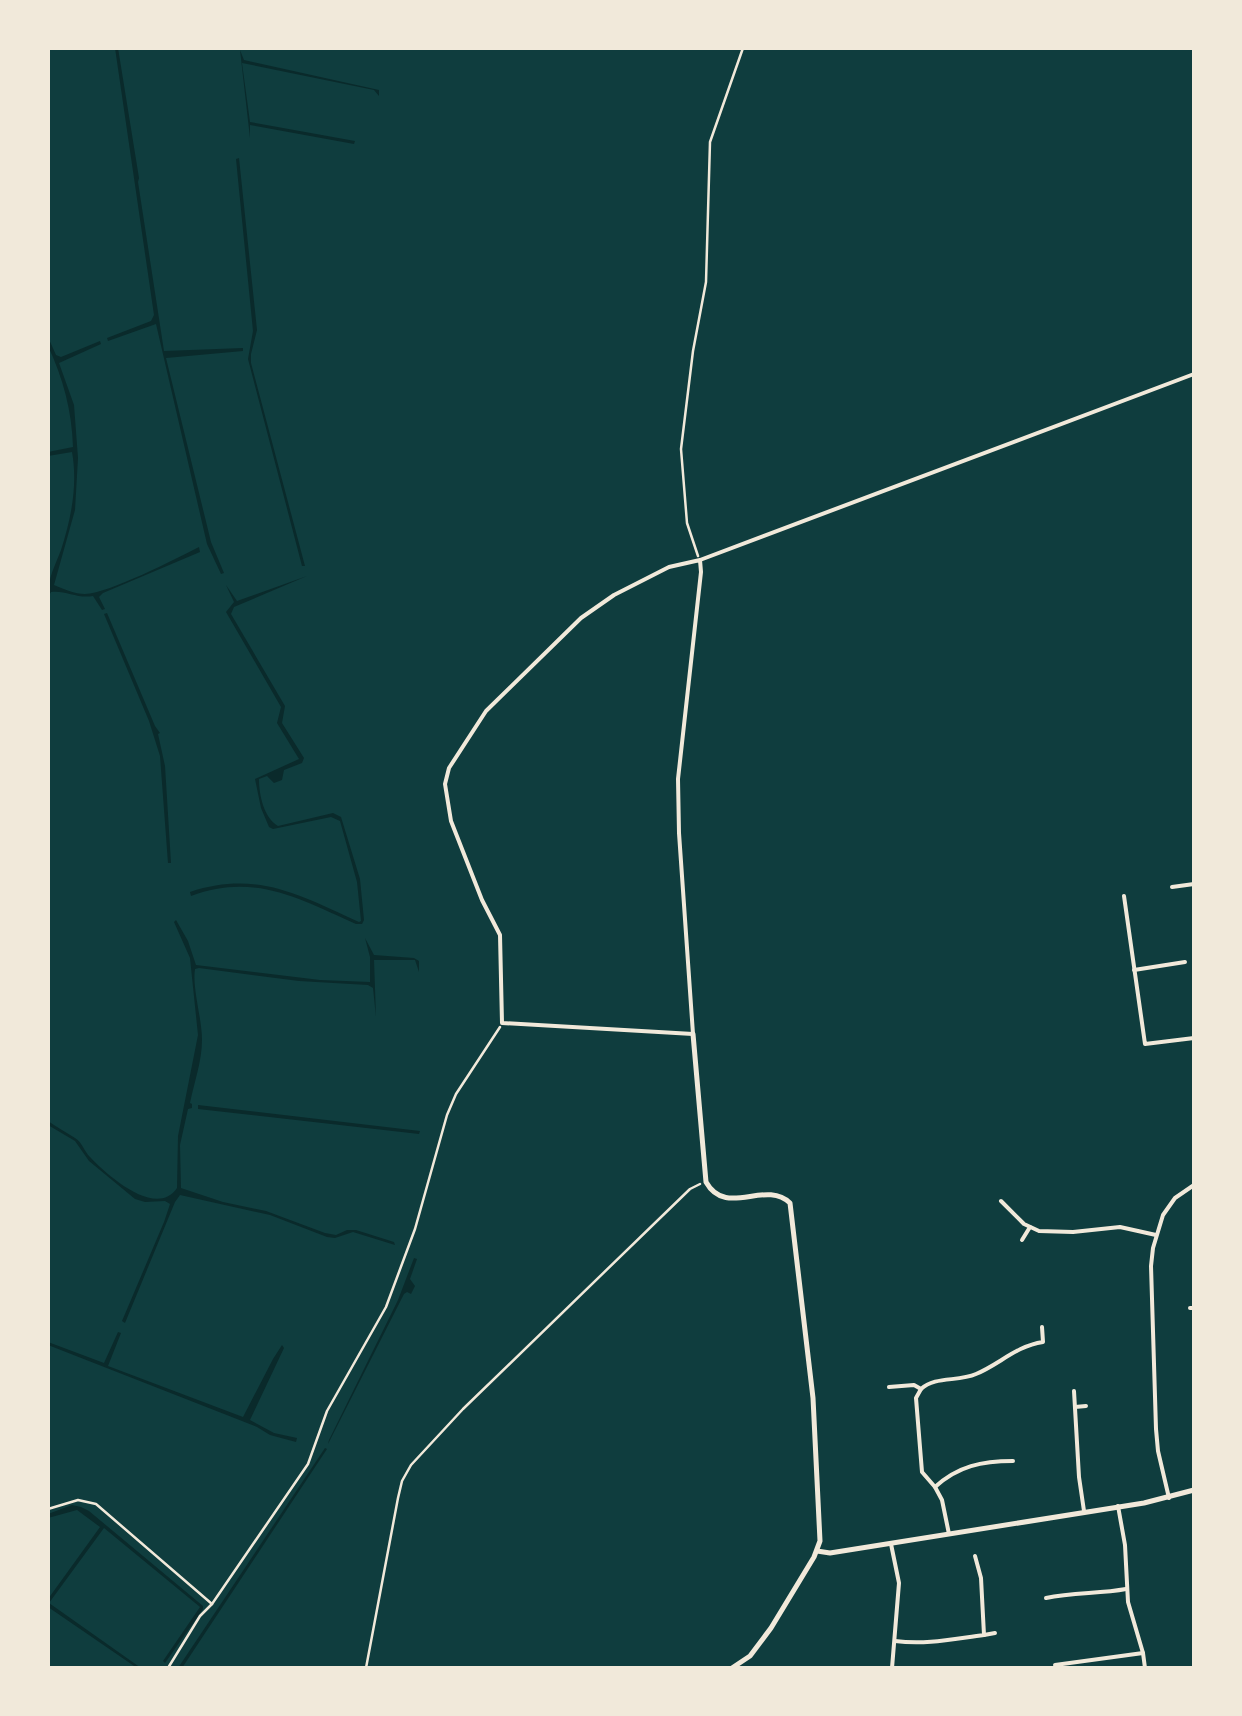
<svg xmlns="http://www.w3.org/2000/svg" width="1242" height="1716" font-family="'Sofia Sans Condensed',sans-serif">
	<rect width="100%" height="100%" fill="#0f3d3e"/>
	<g fill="#0a2a2b">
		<path d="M115,48H118L139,178L138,182L164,351L243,348V351L166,358L211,542L224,573L221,574L207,544L156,324L108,341L107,338L151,321L154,315Z"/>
		<path d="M240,50L244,60L379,90V96L374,90L242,63L250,122L355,141L354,144L250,125V138Z"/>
		<path d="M239,158L257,330L251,354V363L305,566H302L248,359L253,331L236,159Z"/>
		<path d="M48,337L56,355L61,357L100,341L101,344L59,363L74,405L78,458L75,510L54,585C63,589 75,594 85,594C110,593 175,559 199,547L200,552L103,593L99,597L105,609L102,610L93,596C78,599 65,590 51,592L48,597C47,580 55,566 61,550C71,519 78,485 72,452L48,456V452L73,447C72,411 63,378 48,346Z"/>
		<path d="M307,576L234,607L231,614L285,706L282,723L304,758L302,763L284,770L282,780L274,783L267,776L259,779C259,795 264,818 278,826L333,813L341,817L360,879L364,920L362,924H356C300,899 254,872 191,896L190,892C257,870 299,895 359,922L361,921L357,882L340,821L331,817L273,829L269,827L261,808L255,779L299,759L277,723L281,707L226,612L234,602L226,585L237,601Z"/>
		<path d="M107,613L155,726L160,733L158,734L165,766L171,863H168L160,756L149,721L104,614Z"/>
		<path d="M176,920L188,941L196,965L320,980L370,982V957L365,938L374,955L414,958L419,961V972L415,960H374L376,1017L373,988L368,985L299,981L199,968L195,969C192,988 202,1018 202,1040C202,1061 194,1083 190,1103L192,1104V1108L188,1109L180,1145L181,1188L223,1202L266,1211L325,1233L336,1235L347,1230H356L394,1242L395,1245L353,1232L335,1238L327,1237L270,1215L180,1195L175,1202L125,1323L122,1321L164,1222L170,1204L165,1201L145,1202L135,1199L89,1161L75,1141L48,1125V1121C56,1127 66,1132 75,1138C82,1142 84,1151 90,1157C107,1175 156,1219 177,1188L178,1136L198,1035L190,958L174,922Z"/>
		<path d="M198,1105L420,1131L419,1134L198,1109Z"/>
		<path d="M414,1258L417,1259L410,1279L415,1286L411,1294L407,1292L404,1294L328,1444L329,1440L398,1300Z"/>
		<path d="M118,1332L121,1333L108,1366L243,1417L273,1359L282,1345L284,1348L250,1420L274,1433L297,1438L296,1442L270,1435L257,1427L48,1345V1342L104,1363Z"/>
		<path d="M325,1448L327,1449L182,1668H178Z"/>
		<path d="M72,1505L81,1507L89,1511L203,1606V1609L165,1663L163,1661L200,1607L104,1528L49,1603L141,1668H137L48,1607V1599L100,1527L77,1510L48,1518V1514Z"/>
	</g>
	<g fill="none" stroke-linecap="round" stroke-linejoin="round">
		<g stroke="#f1e9da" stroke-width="2.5">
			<path d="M698,556L687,523L681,449L693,351L706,282L710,142L743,48"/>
			<path d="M48,1509L78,1500L96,1504L212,1604"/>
			<path d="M168,1668L200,1616L212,1604L308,1464L327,1411L386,1307L415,1229L447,1115L456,1094L500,1027"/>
			<path d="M366,1668L398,1498L402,1481L411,1465L463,1409L690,1189L700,1184"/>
		</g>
		<g stroke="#f1e9da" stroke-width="4">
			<path d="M700,560L701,572L678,779L679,833L693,1034L502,1023L500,935L482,900L451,821L445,784L449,768L486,711L581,618L614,595L669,567L700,560L1194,374"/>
			<path d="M1172,887L1194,884"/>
			<path d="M1124,896L1145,1044L1194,1038"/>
			<path d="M1134,970L1185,962"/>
			<path d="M1001,1201L1024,1224L1039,1231L1073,1232L1120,1227L1156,1235"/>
			<path d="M1022,1240L1030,1227"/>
			<path d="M1190,1308H1194"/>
			<path d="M889,1387L914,1385L921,1389C935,1376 958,1382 976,1374C1000,1364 1016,1346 1043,1342L1042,1327"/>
			<path d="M921,1389L916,1398L922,1472L935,1487L942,1500L949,1534"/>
			<path d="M1074,1391L1079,1477L1084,1511"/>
			<path d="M1075,1407L1086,1406"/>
			<path d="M935,1487C958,1466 982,1461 1013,1461"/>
			<path d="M1169,1498L1158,1451L1156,1429L1151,1266L1153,1248L1163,1215L1175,1198L1194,1185"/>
			<path d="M1118,1506L1125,1545L1128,1602L1143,1653L1145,1668"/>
			<path d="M891,1544L899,1583L892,1668"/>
			<path d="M1046,1598C1073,1592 1099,1594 1126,1589"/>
			<path d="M984,1635L995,1633"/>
			<path d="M895,1641C926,1645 953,1639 984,1635L981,1578L975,1556"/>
			<path d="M1055,1665L1143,1653"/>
		</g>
		<g stroke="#f1e9da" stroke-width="5">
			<path d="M693,1034L706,1182C726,1218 765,1179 790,1203L813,1398L820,1541L814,1557L771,1628L750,1656L732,1668"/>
			<path d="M817,1551L830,1553L1144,1503L1194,1490"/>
		</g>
	</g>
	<rect width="1242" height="1716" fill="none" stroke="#f1e9da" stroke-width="100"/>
</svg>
